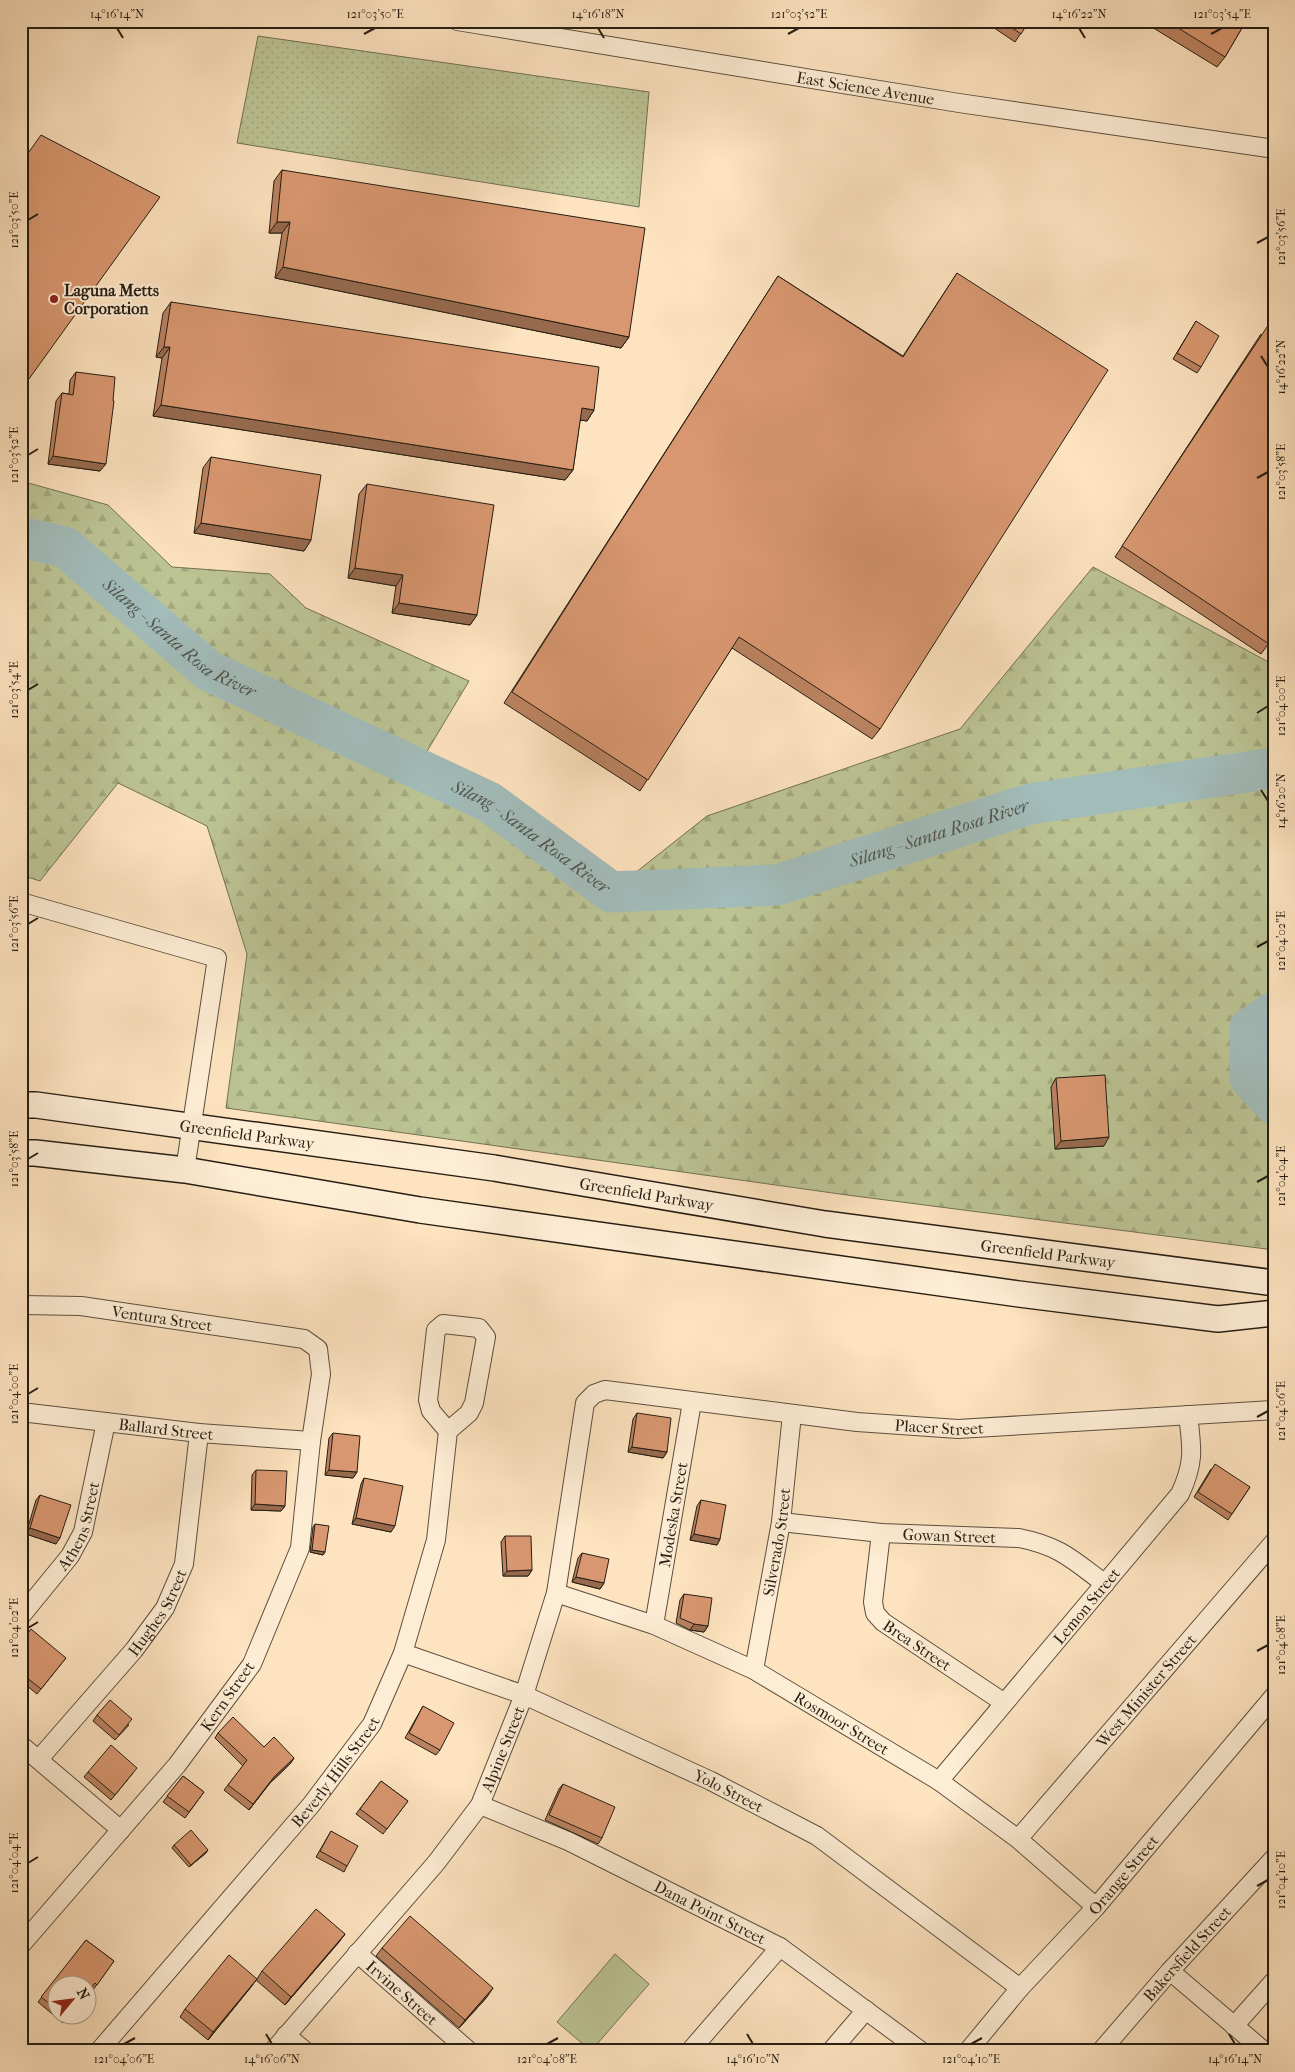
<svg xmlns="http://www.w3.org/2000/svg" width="1295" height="2072" font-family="'IM FELL French Canon',serif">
	<defs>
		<pattern id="grass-dots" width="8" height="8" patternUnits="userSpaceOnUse" patternTransform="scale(1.25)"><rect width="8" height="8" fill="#bcc494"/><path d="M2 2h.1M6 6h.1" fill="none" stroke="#a1a87f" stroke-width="1.8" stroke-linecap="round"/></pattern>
		<pattern id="forest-firs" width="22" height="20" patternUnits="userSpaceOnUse" patternTransform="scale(1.25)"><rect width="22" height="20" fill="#bcc494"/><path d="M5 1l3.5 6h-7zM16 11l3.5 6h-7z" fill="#a1a87f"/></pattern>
	</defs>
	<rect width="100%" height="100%" fill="#fde3bf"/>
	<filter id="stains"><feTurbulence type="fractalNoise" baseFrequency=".004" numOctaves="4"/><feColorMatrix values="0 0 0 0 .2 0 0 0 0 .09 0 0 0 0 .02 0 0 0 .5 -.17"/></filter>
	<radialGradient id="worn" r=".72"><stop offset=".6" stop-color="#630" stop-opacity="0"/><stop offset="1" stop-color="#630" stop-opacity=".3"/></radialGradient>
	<path fill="url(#grass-dots)" stroke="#717154" d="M258,36L649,92L639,207L237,143Z"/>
	<path fill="url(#forest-firs)" stroke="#717154" d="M21,481L108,505L172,567L270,574L306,608L469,681L417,768L489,802L611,892L707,816L960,729L1093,567L1274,665V1250L847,1195L226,1108L247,954L207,826L118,783L40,881L21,875Z"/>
	<path fill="#bcc494" stroke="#717154" d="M615,1954L649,1984L591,2051L557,2022Z"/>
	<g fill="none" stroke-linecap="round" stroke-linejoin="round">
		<g stroke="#a2bcba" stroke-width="41">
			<path id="s1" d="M21,537L65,547L209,671L489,802L611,892L777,885L1030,804L1274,768"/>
			<path d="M1274,1012L1250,1028V1078L1274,1104"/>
		</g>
		<g stroke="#5c4f3e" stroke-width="20">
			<g id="street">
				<path id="s2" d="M457,21L959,103L1274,149"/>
				<path d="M21,902L217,958L185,1170"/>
				<path id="s3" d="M21,1305L81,1306L304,1339L318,1349L321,1374L311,1441L300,1548L252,1664L177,1765L21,1945"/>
				<path id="s4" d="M21,1412L199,1433L311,1441"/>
				<path id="s5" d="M781,1522L881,1533L1019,1538C1060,1546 1073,1560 1105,1584"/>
				<path id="s6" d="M881,1533L873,1602L875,1613L883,1622L1003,1702"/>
				<path id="s7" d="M556,1593L654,1625L754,1670L939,1781L1018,1839L1096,1907"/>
				<path id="s8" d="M21,1616L70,1556L83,1532L106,1422"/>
				<path id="s9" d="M654,1625L692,1402"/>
				<path id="s10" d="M403,1653L524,1695L711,1781L817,1836L1020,1988"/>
				<path id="s11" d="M754,1670L781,1522L792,1414"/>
				<path d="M21,1745L121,1830"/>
				<path id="s12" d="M39,1759L134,1650L165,1608L184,1564L199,1433"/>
				<path id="s13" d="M939,1781L1180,1494C1195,1462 1192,1448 1188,1415"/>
				<path id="s14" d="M480,1805L568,1841L780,1947L921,2051"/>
				<path id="s15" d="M1018,1839L1274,1542"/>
				<path id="s16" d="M357,1953L469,2051"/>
				<path d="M1170,1971L1264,2051"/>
				<path d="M1234,2026L1274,1981"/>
				<path d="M286,2035L305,2051"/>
				<path id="s17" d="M99,2051L311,1805L372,1724L403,1653L436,1540L448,1431L469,1413L474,1403L486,1337L479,1328L443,1324L436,1330L428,1400L431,1411L448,1431"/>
				<path id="s18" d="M273,2051L436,1863L480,1805L524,1695L556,1593L585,1403L594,1394L605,1390L857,1422L958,1429L1274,1410"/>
				<path d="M690,2051L780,1947"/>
				<path d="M831,2051L866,2010"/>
				<path id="s19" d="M968,2051L1020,1988L1096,1907L1274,1696"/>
				<path id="s20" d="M1101,2051L1170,1971L1274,1858"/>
			</g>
		</g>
		<g stroke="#261e13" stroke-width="28">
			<g id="secondary">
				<path id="s21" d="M21,1105H36L494,1168L825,1224L1274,1283"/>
				<path d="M21,1153H35L185,1170L420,1210L1019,1294L1218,1319L1274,1313"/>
			</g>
		</g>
		<use href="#street" stroke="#feedd5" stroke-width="18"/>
		<use href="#secondary" stroke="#feedd5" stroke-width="25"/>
	</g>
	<g fill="#ba8260" stroke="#261e13">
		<path d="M984,21H1029L1015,42Z"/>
		<path d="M1142,21H1246L1225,57L1217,67Z"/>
		<path d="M282,170L629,337L621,348L275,278L282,233H269L274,181Z"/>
		<path d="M957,273L880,729L872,739L732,648L640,791L504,703L778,276L903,356Z"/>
		<path d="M171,302L594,410L587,421L580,420L573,470L565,480L153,416L162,358L156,357L163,313Z"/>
		<path d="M1196,321L1201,367L1197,373L1173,359Z"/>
		<path d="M1261,334L1274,636L1261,654L1115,557Z"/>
		<path d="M76,372L113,401L100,471L48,464L56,401L62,393L69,394L70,380Z"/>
		<path d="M211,457L311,540L304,551L194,533L203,468Z"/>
		<path d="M367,484L477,615L470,625L392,613L396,586L348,578L359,494Z"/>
		<path d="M1056,1078L1104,1146L1055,1149L1051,1087Z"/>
		<path d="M637,1413L667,1452L663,1458L628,1452L633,1419Z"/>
		<path d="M333,1433L357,1472L353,1478L325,1475L329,1438Z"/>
		<path d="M1211,1469L1250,1487L1228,1520L1194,1497Z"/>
		<path d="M256,1470L285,1506L281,1511L251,1510L252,1475Z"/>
		<path d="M364,1478L391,1532L352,1524L361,1484Z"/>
		<path d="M40,1495L56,1544L26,1534L36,1500Z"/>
		<path d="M701,1500L720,1539L717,1545L690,1540L697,1506Z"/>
		<path d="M315,1524L325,1552L323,1555L310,1552L313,1527Z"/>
		<path d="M505,1536L532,1570L528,1576H503L501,1542Z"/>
		<path d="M582,1553L604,1583L600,1589L572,1582L578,1558Z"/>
		<path d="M684,1594L708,1626L704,1632L690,1630L676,1623L680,1600Z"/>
		<path d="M21,1642L66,1658L37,1694L21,1681Z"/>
		<path d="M423,1706L440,1750L436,1755L405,1738Z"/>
		<path d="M97,1715L129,1725L115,1740L93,1721Z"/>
		<path d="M218,1733L264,1747L294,1758L290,1764L270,1783L249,1810L224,1790L243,1766L215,1738Z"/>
		<path d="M88,1772L133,1773L111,1800L84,1777Z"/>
		<path d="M183,1776L204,1792L185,1818L163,1802Z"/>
		<path d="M381,1781L408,1801L383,1834L356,1814Z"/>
		<path d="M563,1784L602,1838L598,1844L545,1820L559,1789Z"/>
		<path d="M331,1831L347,1866L344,1872L316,1857Z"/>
		<path d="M174,1845L206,1853L189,1867L172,1848Z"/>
		<path d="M345,1934L339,1942L285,2005L256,1980L251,1987L208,2040L180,2017L185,2009L257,1979L262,1971Z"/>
		<path d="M86,1940L114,1961L93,1990L91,1988L88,1992V1984H58V2014H70L63,2023L38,2002Z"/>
		<path d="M382,1948L487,1997L459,2028L376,1956Z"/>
	</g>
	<g fill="#976a4e" stroke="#261e13">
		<path d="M670,21H691L689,25Z"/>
		<path d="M277,222H290L282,233H269Z"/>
		<path d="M283,267L629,337L621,348L275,278Z"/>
		<path d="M164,347H170L162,358L156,357Z"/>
		<path d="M161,405L573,470L565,480L153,416Z"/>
		<path d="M582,408L594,410L587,421L574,419Z"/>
		<path d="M53,456L106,464L100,471L48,464Z"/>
		<path d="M201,523L311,540L304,551L194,533Z"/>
		<path d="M355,568L403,575L396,586L348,578Z"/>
		<path d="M399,603L477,615L470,625L392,613Z"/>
		<path d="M1109,1137L1104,1146L1055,1149L1061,1141Z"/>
		<path d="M632,1447L667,1452L663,1458L628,1452Z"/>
		<path d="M329,1470L357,1472L353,1478L325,1475Z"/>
		<path d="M255,1504L285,1506L281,1511L251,1510Z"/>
		<path d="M356,1518L395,1526L391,1532L352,1524Z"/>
		<path d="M30,1528L60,1538L56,1544L26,1534Z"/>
		<path d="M694,1534L720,1539L717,1545L690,1540Z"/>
		<path d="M312,1550L325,1552L323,1555L310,1552Z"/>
		<path d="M532,1570L528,1576H503L507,1571Z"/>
		<path d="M576,1577L604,1583L600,1589L572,1582Z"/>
		<path d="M694,1624L708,1626L704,1632L690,1630Z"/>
		<path d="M294,1758L290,1764L270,1783L249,1810L274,1777Z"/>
		<path d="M208,1850L206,1853L189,1867L191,1865Z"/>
		<path d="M345,1934L339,1942L285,2005L291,1997Z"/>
		<path d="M257,1979L251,1987L208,2040L213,2032Z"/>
		<path d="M493,1988L487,1997L459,2028L465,2020Z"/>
	</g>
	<g fill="#d89770" stroke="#261e13">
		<path d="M1002,21H1029L1021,34Z"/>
		<path d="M1167,21H1246L1225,57Z"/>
		<path d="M41,135L160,197L21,390V163Z"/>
		<path d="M282,170L645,228L629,337L283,267L290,222H277Z"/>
		<path d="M957,273L1108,370L880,729L739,637L648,780L512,692L778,276L903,357Z"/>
		<path d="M171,302L599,367L594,410L582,408L573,470L161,405L170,347H164Z"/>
		<path d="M1196,321L1219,336L1201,367L1177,353Z"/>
		<path d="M1269,324L1274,327V636L1269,644L1122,546Z"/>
		<path d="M76,372L115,377L113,401H114L106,464L53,456L62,393L73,395Z"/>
		<path d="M211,457L321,475L311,540L201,523Z"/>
		<path d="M367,484L494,505L477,615L399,603L403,575L355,568Z"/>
		<path d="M1105,1075L1109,1137L1061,1141L1056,1078Z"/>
		<path d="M637,1413L671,1418L667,1452L632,1447Z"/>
		<path d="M333,1433L360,1436L357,1472L329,1470Z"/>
		<path d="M1215,1464L1250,1487L1232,1514L1198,1492Z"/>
		<path d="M256,1470L287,1471L285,1506L255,1504Z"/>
		<path d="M364,1478L403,1486L395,1526L356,1518Z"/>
		<path d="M40,1495L71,1505L60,1538L30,1528Z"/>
		<path d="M701,1500L726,1505L720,1539L694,1534Z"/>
		<path d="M315,1524L329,1526L325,1552L312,1550Z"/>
		<path d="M505,1536H531L532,1570L507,1571Z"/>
		<path d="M582,1553L609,1559L604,1583L576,1577Z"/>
		<path d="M684,1594L712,1598L708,1626L694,1624L680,1618Z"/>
		<path d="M31,1629L66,1658L41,1689L21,1673V1642Z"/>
		<path d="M110,1700L132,1719L119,1735L97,1715Z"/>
		<path d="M423,1706L454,1723L440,1750L409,1733Z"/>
		<path d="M233,1717L264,1747L274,1737L294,1758L274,1777L253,1804L228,1785L247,1760L218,1733Z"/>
		<path d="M111,1745L137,1768L115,1795L88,1772Z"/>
		<path d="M183,1776L204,1792L189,1812L167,1796Z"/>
		<path d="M381,1781L408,1801L387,1829L360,1809Z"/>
		<path d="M563,1784L615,1807L602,1838L549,1815Z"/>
		<path d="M191,1830L208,1850L191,1865L174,1845Z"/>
		<path d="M331,1831L358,1846L347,1866L320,1851Z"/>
		<path d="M316,1909L345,1934L291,1997L262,1971Z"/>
		<path d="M410,1916L493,1988L465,2020L382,1948Z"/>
		<path d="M86,1940L114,1961L97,1985L95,1983L88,1992V1984H58V2010L41,1997Z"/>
		<path d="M229,1955L257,1979L213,2032L185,2009Z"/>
	</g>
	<path fill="none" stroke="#261e13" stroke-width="2" d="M117,28L123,38M598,28L604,38M1079,28L1085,38M364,34L375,28M788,34L799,28M1211,34L1222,28M28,220L38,214M1257,243L1268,237M1261,356L1268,367M28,455L38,449M1257,478L1268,472M28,690L38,684M1257,713L1268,706M1261,790L1268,801M28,924L38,918M1257,947L1268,941M28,1159L38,1153M1257,1182L1268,1176M28,1394L38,1388M1257,1417L1268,1411M28,1628L38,1622M1257,1651L1268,1645M28,1863L38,1857M1257,1886L1268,1880M266,2034L272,2044M747,2034L753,2044M1229,2034L1235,2044M124,2044L135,2038M547,2044L558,2038M971,2044L982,2038"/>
	<circle fill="#8f2418" stroke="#feedd5" stroke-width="2" cx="54" cy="299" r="5"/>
	<g text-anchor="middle" stroke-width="4" stroke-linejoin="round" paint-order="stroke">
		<g font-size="16" fill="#261e13" stroke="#feedd5">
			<text dy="6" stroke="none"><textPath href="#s2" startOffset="414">East Science Avenue</textPath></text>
			<text dy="6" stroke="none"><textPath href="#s21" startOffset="228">Greenfield Parkway</textPath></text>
			<text dy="6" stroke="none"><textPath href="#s21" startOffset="632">Greenfield Parkway</textPath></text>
			<text dy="6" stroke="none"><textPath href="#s21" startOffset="1038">Greenfield Parkway</textPath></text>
			<text dy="6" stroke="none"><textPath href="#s3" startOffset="142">Ventura Street</textPath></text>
			<text dy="6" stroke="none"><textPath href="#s18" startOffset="1100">Placer Street</textPath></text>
			<text dy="6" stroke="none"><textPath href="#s4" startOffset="146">Ballard Street</textPath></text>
			<text dy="6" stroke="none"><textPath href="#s9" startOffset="112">Modeska Street</textPath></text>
			<text dy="6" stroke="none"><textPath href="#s8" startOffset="109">Athens Street</textPath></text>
			<text dy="6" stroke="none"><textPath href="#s5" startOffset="169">Gowan Street</textPath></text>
			<text dy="6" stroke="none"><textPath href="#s11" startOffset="130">Silverado Street</textPath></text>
			<text dy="6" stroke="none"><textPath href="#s13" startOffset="229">Lemon Street</textPath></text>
			<text dy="6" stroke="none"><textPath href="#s12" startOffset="189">Hughes Street</textPath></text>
			<text dy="6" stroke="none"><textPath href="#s6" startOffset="134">Brea Street</textPath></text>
			<text dy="6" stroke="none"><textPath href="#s15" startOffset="196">West Minister Street</textPath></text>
			<text transform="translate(227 1696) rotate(-55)" y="6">Kern Street</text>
			<text dy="6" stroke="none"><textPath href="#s7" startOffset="315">Rosmoor Street</textPath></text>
			<text dy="6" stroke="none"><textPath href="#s18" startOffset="382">Alpine Street</textPath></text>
			<text dy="6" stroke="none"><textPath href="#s17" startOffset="366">Beverly Hills Street</textPath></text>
			<text dy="6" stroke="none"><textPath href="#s10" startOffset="354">Yolo Street</textPath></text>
			<text dy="6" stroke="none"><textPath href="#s19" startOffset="235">Orange Street</textPath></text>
			<text dy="6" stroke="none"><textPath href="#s14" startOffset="254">Dana Point Street</textPath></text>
			<text dy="6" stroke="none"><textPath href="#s20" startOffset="130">Bakersfield Street</textPath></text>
			<text dy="6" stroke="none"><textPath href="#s16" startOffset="60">Irvine Street</textPath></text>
		</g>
		<g font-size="16" font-weight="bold" fill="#261e13" stroke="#feedd5" text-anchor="start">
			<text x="64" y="296">Laguna Metts<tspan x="64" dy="18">Corporation</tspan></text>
		</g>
		<g font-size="18" font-style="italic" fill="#51554d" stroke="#feedd5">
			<text dy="6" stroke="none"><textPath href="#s1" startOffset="192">Silang - Santa Rosa River</textPath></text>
			<text dy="6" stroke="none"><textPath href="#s1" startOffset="1032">Silang - Santa Rosa River</textPath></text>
			<text dy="6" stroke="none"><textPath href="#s1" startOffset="598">Silang - Santa Rosa River</textPath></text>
		</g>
	</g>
	<rect width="1295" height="2072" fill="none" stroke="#fde3bf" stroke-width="55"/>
	<g transform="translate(72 2000) rotate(61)"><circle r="24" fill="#feedd5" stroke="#a89a87"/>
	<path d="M0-4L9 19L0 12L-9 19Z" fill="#8f2418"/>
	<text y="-8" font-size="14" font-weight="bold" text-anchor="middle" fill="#261e13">N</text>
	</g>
	<rect x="28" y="28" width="1240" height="2016" fill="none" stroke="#261e13" stroke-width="2"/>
	<g font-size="12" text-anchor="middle" fill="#261e13">
		<text x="117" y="18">14°16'14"N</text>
		<text x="375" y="18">121°03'50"E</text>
		<text x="598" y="18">14°16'18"N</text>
		<text x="799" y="18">121°03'52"E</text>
		<text x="1079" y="18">14°16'22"N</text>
		<text x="1222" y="18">121°03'54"E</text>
		<text transform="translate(14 220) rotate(-90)" y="4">121°03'50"E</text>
		<text transform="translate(1281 237) rotate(-90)" y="4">121°03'56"E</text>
		<text transform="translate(1281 367) rotate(-90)" y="4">14°16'22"N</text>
		<text transform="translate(14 455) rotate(-90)" y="4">121°03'52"E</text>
		<text transform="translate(1281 472) rotate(-90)" y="4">121°03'58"E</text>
		<text transform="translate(14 690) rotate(-90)" y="4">121°03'54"E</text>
		<text transform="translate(1281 706) rotate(-90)" y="4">121°04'00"E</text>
		<text transform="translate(1281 801) rotate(-90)" y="4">14°16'20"N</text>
		<text transform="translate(14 924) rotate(-90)" y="4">121°03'56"E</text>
		<text transform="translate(1281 941) rotate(-90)" y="4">121°04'02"E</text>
		<text transform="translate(14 1159) rotate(-90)" y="4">121°03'58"E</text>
		<text transform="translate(1281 1176) rotate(-90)" y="4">121°04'04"E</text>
		<text transform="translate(14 1394) rotate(-90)" y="4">121°04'00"E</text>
		<text transform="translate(1281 1411) rotate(-90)" y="4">121°04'06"E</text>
		<text transform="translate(14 1628) rotate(-90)" y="4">121°04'02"E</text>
		<text transform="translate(1281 1645) rotate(-90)" y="4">121°04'08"E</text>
		<text transform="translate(14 1863) rotate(-90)" y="4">121°04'04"E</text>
		<text transform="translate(1281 1880) rotate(-90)" y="4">121°04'10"E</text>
		<text x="124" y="2063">121°04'06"E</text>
		<text x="272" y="2063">14°16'06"N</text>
		<text x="547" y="2063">121°04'08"E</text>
		<text x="753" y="2063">14°16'10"N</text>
		<text x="971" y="2063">121°04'10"E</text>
		<text x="1235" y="2063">14°16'14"N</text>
	</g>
	<rect width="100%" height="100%" filter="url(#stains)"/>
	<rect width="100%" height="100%" fill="url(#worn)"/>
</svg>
